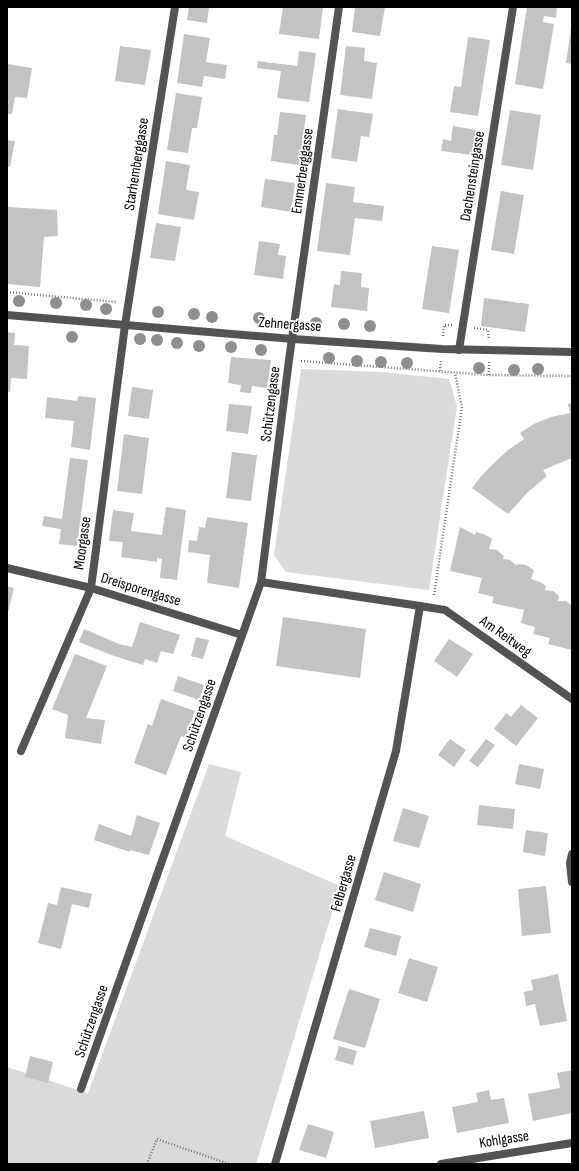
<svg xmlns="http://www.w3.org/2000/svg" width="579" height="1171" font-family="'Sofia Sans Condensed',sans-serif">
	<rect width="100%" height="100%" fill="#fff"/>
	<g fill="#dadada">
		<path d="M301,369L382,372L449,379L457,406L429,590L286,572L274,555Z"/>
		<path d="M209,764L241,772L225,836L340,886L256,1164H7V1067L88,1093Z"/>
	</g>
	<g fill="#c3c3c3">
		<path d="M189,7H209L207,23L187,20Z"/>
		<path d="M283,7H323L319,39L279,34Z"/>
		<path d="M355,7H385L380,36L352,32Z"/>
		<path d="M527,7H557L556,18L544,16L543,22L554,24L543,89L515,84Z"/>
		<path d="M571,28H572V64L566,63Z"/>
		<path d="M184,34L210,38L206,62L227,65L225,79L204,76L202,87L177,83Z"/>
		<path d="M468,37L490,40L478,116L450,112L454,86L461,87Z"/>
		<path d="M120,46L151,50L145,85L115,81Z"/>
		<path d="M346,46L365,48L364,61L377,63L372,99L340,95Z"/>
		<path d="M299,51L316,53L309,102L277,98L281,71L257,68L258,61L297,66Z"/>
		<path d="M7,64L32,68L27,98L15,97L12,114H7Z"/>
		<path d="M176,93L202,97L197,128H192L188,153L167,150Z"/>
		<path d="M338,109L373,114L369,137L361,136L357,162L331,158Z"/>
		<path d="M510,110L541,115L533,170L501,165Z"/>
		<path d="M280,112L306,115L299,165L271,161L274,135H277Z"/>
		<path d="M453,126L476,130L472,155L441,151L443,139L451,141Z"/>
		<path d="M7,140L15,141L10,167L7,166Z"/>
		<path d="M166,161L190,165L186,190L199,192L194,220L158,214Z"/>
		<path d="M265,179L295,183L291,212L261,207Z"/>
		<path d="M326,183L355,187L353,202L384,206L382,221L355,218L350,255L317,251Z"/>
		<path d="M501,191L524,195L514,254L491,250Z"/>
		<path d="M7,207L57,210L58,236L44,237L40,287L7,284Z"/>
		<path d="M156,223L181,227L175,261L150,258Z"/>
		<path d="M259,241L280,244L278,255L286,256L283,279L254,275Z"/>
		<path d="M432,246L459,250L449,313L422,309Z"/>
		<path d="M341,271L362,273L361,287L369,288L367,311L331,307L334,284L340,285Z"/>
		<path d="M484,298L529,304L525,332L481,326Z"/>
		<path d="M7,332L15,333L14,345L29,346L27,379L11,378L10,392L7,391Z"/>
		<path d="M231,357L271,360L267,388L252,386L251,393L240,392L241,385L228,383Z"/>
		<path d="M132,387L153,390L149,419L128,416Z"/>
		<path d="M78,396L96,398L90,450L71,447L74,421L45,418L47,397L77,401Z"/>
		<path d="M572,403V458L543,470L547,476L528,492L508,514L472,488L483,474L494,463L508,450L524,439L520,433L534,424L551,417L570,413L568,404Z"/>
		<path d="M229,404L252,406L248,434L226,431Z"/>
		<path d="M124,434L149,438L142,494L117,491Z"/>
		<path d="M232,452L257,455L251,501L226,498Z"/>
		<path d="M70,458L88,460L77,546L59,544L61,529L42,526L44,516L62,519Z"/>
		<path d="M166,507L186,510L177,580L160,578L162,559L157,558V562L121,557L123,542L109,541L113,510L134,513L131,531L162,535Z"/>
		<path d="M207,517L248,523L239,588L207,583L210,555L188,552L189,540L197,541L199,527L205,528Z"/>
		<path d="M460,527L475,535L476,532L484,534L492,539L489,549L497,550L504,556L503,559L510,560L517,566V564L526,565L534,570L531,579L540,582L546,586L545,590L553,591L559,596L558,601H566L572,606V650L548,644L550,638L533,634L535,627L521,623L524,610L492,603L494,597L478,593L482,578L450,571Z"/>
		<path d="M7,586L14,588L8,612H7Z"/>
		<path d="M283,617L366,629L360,678L276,666Z"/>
		<path d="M140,622L180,635L173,654L161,651L157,663L145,659L143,665L114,656L79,642L84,629L119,644L132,647Z"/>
		<path d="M196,637L209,640L203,659L191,656Z"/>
		<path d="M449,639L473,654L457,677L434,661Z"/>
		<path d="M75,654L107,666L86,718L105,720L101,744L65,738L68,715L52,709Z"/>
		<path d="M178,676L204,685L199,700L173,691Z"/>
		<path d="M161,699L195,711L186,738L181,736L166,775L134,763L148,724L152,726Z"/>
		<path d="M521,705L538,718L516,746L494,729L506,713L511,717Z"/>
		<path d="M450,739L466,750L454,767L438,755Z"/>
		<path d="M486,739L495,745L478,767L469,761Z"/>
		<path d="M519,764L544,769L540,789L515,784Z"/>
		<path d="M479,805L515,809L513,829L477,825Z"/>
		<path d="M403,808L429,816L419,848L393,841Z"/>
		<path d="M137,815L160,823L149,855L130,850V852L94,840L99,824L131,836Z"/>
		<path d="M526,830L548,833L545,856L523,852Z"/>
		<path d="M384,872L421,884L413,912L375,900Z"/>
		<path d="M546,886L551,933L522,936L518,889Z"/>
		<path d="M61,887L92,894L89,908L72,904L61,949L38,943L48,903L57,905Z"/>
		<path d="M370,928L401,936L396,956L364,947Z"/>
		<path d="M409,958L438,967L427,1002L398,993Z"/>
		<path d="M558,974L567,1021L540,1026L535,1004L526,1006L524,992L533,990L531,980Z"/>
		<path d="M349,989L380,999L365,1048L333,1039Z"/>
		<path d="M339,1046L357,1051L353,1065L335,1060Z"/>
		<path d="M30,1056L53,1062L48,1083L25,1077Z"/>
		<path d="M572,1070V1113L533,1121L528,1094L560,1088L557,1073Z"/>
		<path d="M489,1090L491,1100L504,1098L509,1123L457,1133L452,1107L478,1102L476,1093Z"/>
		<path d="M424,1111L429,1138L375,1148L370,1121Z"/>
		<path d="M308,1124L334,1132L326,1158L299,1150Z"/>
	</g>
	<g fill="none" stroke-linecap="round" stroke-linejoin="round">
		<g stroke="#757575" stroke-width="2.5" stroke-dasharray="1 2" stroke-linecap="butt">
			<path d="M7,292L116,302"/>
			<path d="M474,328L488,330L489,339"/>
			<path d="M443,336L444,325H452"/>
			<path d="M301,361L489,375L572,376"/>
			<path d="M489,362V375"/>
			<path d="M440,371L441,361"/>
			<path d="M434,595L462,407L455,373"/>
			<path d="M147,1164L157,1139L229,1164"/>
		</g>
		<path stroke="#535353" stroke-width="8" d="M261,582L420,606"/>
		<g stroke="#535353" stroke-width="8">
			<path d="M7,315L293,339L442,349L572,352"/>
			<path d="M459,350L513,7"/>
			<path d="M7,568L91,588L242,635"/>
			<path d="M21,751L91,588L125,325L175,7"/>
			<path d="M572,854L570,863L572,882"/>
			<path d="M81,1089L261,582L289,360L339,7"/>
			<path d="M275,1164L396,751L420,606L445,610L572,699"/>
			<path d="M441,1164L572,1143"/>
		</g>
	</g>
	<g fill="#8e8e8e">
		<circle cx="19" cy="301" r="6"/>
		<circle cx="56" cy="303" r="6"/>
		<circle cx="86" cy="305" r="6"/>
		<circle cx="106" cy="309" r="6"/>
		<circle cx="158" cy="312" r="6"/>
		<circle cx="194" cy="314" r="6"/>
		<circle cx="212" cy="317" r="6"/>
		<circle cx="259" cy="318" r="6"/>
		<circle cx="316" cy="323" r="6"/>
		<circle cx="344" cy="324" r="6"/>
		<circle cx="370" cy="326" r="6"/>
		<circle cx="72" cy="337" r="6"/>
		<circle cx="140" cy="339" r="6"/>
		<circle cx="157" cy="340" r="6"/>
		<circle cx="177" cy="343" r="6"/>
		<circle cx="199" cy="346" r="6"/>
		<circle cx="231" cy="347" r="6"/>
		<circle cx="261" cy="350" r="6"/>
		<circle cx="329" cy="358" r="6"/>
		<circle cx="357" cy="361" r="6"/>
		<circle cx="381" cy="362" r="6"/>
		<circle cx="407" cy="363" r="6"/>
		<circle cx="479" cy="368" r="6"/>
		<circle cx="538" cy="369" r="6"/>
		<circle cx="514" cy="370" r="6"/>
	</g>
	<g text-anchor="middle" stroke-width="3.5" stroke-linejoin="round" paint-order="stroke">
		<g font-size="15" fill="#000" stroke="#fff">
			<text transform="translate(136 164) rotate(-81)" y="5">Starhemberggasse</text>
			<text transform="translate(302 171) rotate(-82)" y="5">Emmerberggasse</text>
			<text transform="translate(472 176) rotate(-81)" y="5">Dachensteingasse</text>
			<text transform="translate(290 324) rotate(4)" y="5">Zehnergasse</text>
			<text transform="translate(270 404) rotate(-83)" y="5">Schützengasse</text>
			<text transform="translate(82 543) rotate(-82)" y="5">Moorgasse</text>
			<text transform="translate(141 589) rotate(17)" y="5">Dreisporengasse</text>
			<text transform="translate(506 636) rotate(35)" y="5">Am Reitweg</text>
			<text transform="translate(199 715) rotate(-71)" y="5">Schützengasse</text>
			<text transform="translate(343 883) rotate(-74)" y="5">Felbergasse</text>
			<text transform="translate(91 1021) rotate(-71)" y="5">Schützengasse</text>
			<text transform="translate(504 1139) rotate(-9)" y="5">Kohlgasse</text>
		</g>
	</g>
	<rect width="579" height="1171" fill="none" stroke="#000000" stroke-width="16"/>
</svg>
